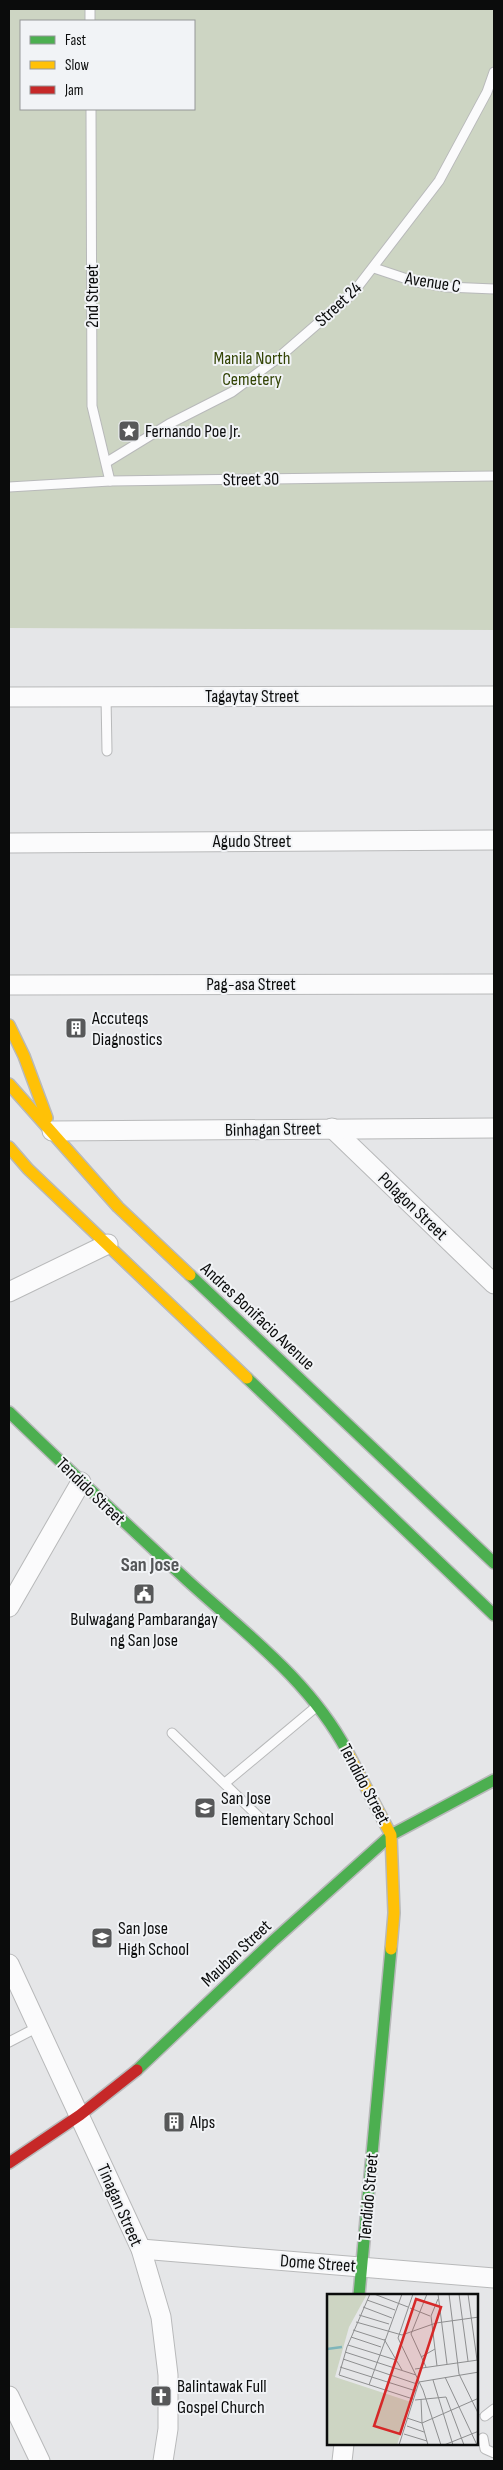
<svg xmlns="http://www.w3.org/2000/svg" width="503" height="2470" font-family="'Sofia Sans Condensed',sans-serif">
	<rect width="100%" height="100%" fill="#e5e6e8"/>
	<path fill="#cdd5c3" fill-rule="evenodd" d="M9,9H494V630L9,628ZM21,21H194V109H21Z"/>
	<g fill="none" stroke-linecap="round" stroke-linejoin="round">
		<g stroke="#b8b9ba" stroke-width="11">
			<g id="lane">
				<path d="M90,9V21"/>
				<path d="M91,109L92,406L110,481"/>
				<path d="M374,268L416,282L447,287L494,289"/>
				<path d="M107,462L169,424L232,392L278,358L353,293L439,181L487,92L494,72"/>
				<path d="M9,487L110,481L494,476"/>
				<path d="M106,697L107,751"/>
				<path d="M172,1733L260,1818"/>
				<path d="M225,1783L316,1707"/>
				<path d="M9,2042L38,2027"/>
				<path d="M485,2416L494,2409"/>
				<path d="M483,2438L485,2449L494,2453"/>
			</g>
		</g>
		<g stroke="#b8b9ba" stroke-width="21">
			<g id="street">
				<path d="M9,697L494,696"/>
				<path d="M9,843L494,840"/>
				<path d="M9,985L494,984"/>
				<path d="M332,1128L494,1284"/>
				<path d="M52,1131L494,1128"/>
				<path d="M9,1292L108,1244"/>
				<path d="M9,1607L81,1482"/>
				<path d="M9,1964L141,2249L161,2317L168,2375V2429L163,2461"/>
				<path d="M141,2249L494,2278"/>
				<path d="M9,2396L40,2461"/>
				<path d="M342,2461L344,2444"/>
			</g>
		</g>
		<g stroke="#b8b9ba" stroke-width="14">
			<g id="fast">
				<path d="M190,1275L494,1563"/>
				<path d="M247,1378L494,1615"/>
				<path d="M9,1412C68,1469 127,1525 188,1581C245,1633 310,1681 347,1751"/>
				<path d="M137,2070L273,1941L391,1835L494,1780"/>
				<path d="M359,2295L391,1949"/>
			</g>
		</g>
		<g stroke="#b8b9ba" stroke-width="14">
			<g id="slow">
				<path d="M9,1025L24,1056L47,1118"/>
				<path d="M9,1084L118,1207L190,1275"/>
				<path d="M9,1147L28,1169L247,1378"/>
				<path d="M347,1751L391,1835L394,1913L391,1949"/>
			</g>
		</g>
		<g stroke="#b8b9ba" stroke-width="14">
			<path id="jam" d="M9,2163L80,2115L137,2070"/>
		</g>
		<use href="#lane" stroke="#fbfbfc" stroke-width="9"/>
		<use href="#street" stroke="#fbfbfc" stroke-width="19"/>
		<use href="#fast" stroke="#4caf50" stroke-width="11"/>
		<use href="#slow" stroke="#ffc107" stroke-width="11"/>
		<use href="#jam" stroke="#c62828" stroke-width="11"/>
	</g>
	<defs>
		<g id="sight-square" transform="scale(1.125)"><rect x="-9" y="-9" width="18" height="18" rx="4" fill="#575859" stroke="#f1f3f6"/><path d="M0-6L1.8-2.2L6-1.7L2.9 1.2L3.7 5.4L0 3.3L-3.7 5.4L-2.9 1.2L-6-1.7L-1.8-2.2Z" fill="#fff"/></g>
		<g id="building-square" transform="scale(1.125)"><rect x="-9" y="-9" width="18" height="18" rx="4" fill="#575859" stroke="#f1f3f6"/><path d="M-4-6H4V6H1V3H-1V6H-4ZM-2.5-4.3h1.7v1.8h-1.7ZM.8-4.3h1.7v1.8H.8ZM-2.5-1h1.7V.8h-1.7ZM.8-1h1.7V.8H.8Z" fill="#fff"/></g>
		<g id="civic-square" transform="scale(1.125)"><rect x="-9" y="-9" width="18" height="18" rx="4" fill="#575859" stroke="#f1f3f6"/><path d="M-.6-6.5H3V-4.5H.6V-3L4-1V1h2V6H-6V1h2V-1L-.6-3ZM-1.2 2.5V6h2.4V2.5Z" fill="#fff"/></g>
		<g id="school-square" transform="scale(1.125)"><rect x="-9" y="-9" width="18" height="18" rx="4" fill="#575859" stroke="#f1f3f6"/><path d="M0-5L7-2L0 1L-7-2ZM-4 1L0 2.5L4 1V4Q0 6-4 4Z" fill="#fff"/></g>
		<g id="church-square" transform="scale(1.125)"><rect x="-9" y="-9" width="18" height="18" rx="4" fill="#575859" stroke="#f1f3f6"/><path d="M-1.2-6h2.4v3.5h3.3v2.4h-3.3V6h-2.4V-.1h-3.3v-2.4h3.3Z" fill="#fff"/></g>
	</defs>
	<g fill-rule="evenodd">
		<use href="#sight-square" x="129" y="431"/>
		<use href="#building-square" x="76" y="1028"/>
		<use href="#civic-square" x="144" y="1594"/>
		<use href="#school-square" x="205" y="1808"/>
		<use href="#school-square" x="102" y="1938"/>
		<use href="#building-square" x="174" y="2122"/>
		<use href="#church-square" x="161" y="2396"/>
	</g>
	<g text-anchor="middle" stroke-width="4" stroke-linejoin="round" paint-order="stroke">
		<g font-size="18" fill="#0b0c0c" stroke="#f1f3f6">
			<text transform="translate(433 282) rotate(9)" y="6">Avenue C</text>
			<text transform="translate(92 296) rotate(-90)" y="6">2nd Street</text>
			<text transform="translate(338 304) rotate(-43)" y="6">Street 24</text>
			<text transform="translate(251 479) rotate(-1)" y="6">Street 30</text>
			<text x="252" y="702">Tagaytay Street</text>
			<text x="252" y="847">Agudo Street</text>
			<text x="251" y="990">Pag-asa Street</text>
			<text transform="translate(273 1129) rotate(-1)" y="6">Binhagan Street</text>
			<text transform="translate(413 1206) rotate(44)" y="6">Polagon Street</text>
			<text transform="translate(258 1316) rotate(43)" y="6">Andres Bonifacio Avenue</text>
			<text transform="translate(91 1491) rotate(44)" y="6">Tendido Street</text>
			<text transform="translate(365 1784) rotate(62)" y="6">Tendido Street</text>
			<text transform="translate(236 1953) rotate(-43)" y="6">Mauban Street</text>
			<text transform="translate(368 2197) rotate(-85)" y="6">Tendido Street</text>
			<text transform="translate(120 2205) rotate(66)" y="6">Tinagan Street</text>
			<text transform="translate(318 2263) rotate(4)" y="6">Dome Street</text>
		</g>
		<g font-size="18" fill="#334405" stroke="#f1f3f6">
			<text x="252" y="364">Manila North<tspan x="252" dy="21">Cemetery</tspan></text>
		</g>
		<g font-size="18" fill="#0b0c0c" stroke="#f1f3f6" text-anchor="start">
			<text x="145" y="437">Fernando Poe Jr.</text>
			<text x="92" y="1024">Accuteqs<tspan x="92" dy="21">Diagnostics</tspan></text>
			<text x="144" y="1625" text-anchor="middle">Bulwagang Pambarangay<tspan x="144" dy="21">ng San Jose</tspan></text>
			<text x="221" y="1804">San Jose<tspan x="221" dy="21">Elementary School</tspan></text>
			<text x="118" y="1934">San Jose<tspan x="118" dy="21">High School</tspan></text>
			<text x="190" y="2128">Alps</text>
			<text x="177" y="2392">Balintawak Full<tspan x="177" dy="21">Gospel Church</tspan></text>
		</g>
		<g font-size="20" font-weight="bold" fill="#545658" stroke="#f1f3f6">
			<text x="150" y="1571">San Jose</text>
		</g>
	</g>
	<g transform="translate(327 2294)">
		<rect width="151" height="151" fill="#e5e6e8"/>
		<path d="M0,0H40L22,33L8,83L84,108L70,151H0Z" fill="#cdd5c3"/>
		<path fill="none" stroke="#7fb5ba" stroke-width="2.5" d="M0,55L15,53"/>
		<path fill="none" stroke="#8e8f90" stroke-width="1" d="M43,0L20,53L12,81L86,105M47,0L81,13M86,0L71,44L96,96L114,151M111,0L120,70M122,0L132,80L152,121M132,0L141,67M141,0L150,66M40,6L68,16M36,13L65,24M83,14L103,22M32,21L62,30M29,28L75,41L109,29L152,23M26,36L57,46M24,43L54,53M57,45L75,76M21,51L69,66M18,58L89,81M94,63L108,55M16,65L90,90M110,72L104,22L111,5M13,73L89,97M99,73L84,40L100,0M88,75L151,66M118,83L150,151M106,86L126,151M42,91L75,0M94,105L95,129L101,151M88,106L119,103L137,151M80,124L95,129L152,104M80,132L97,138M77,140L100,147M72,151L92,88L152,78M117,151L152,137"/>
		<path fill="#d62828" fill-opacity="0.15" stroke="#d62828" stroke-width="2.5" d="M89,5L114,13L73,140L47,132Z"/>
		<rect width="151" height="151" fill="none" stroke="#0b0c0c" stroke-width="2.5"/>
	</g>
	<rect width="503" height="2470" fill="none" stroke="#0b0c0c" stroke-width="20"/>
	<rect x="20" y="20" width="175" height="90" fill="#f1f3f6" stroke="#959798"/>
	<rect x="30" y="36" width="25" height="8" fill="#4caf50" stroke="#959798"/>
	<text x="65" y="45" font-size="15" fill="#0b0c0c">Fast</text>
	<rect x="30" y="61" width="25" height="8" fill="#ffc107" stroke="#959798"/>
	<text x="65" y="70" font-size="15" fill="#0b0c0c">Slow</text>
	<rect x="30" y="86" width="25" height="8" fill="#c62828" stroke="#959798"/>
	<text x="65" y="95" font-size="15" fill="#0b0c0c">Jam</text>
</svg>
